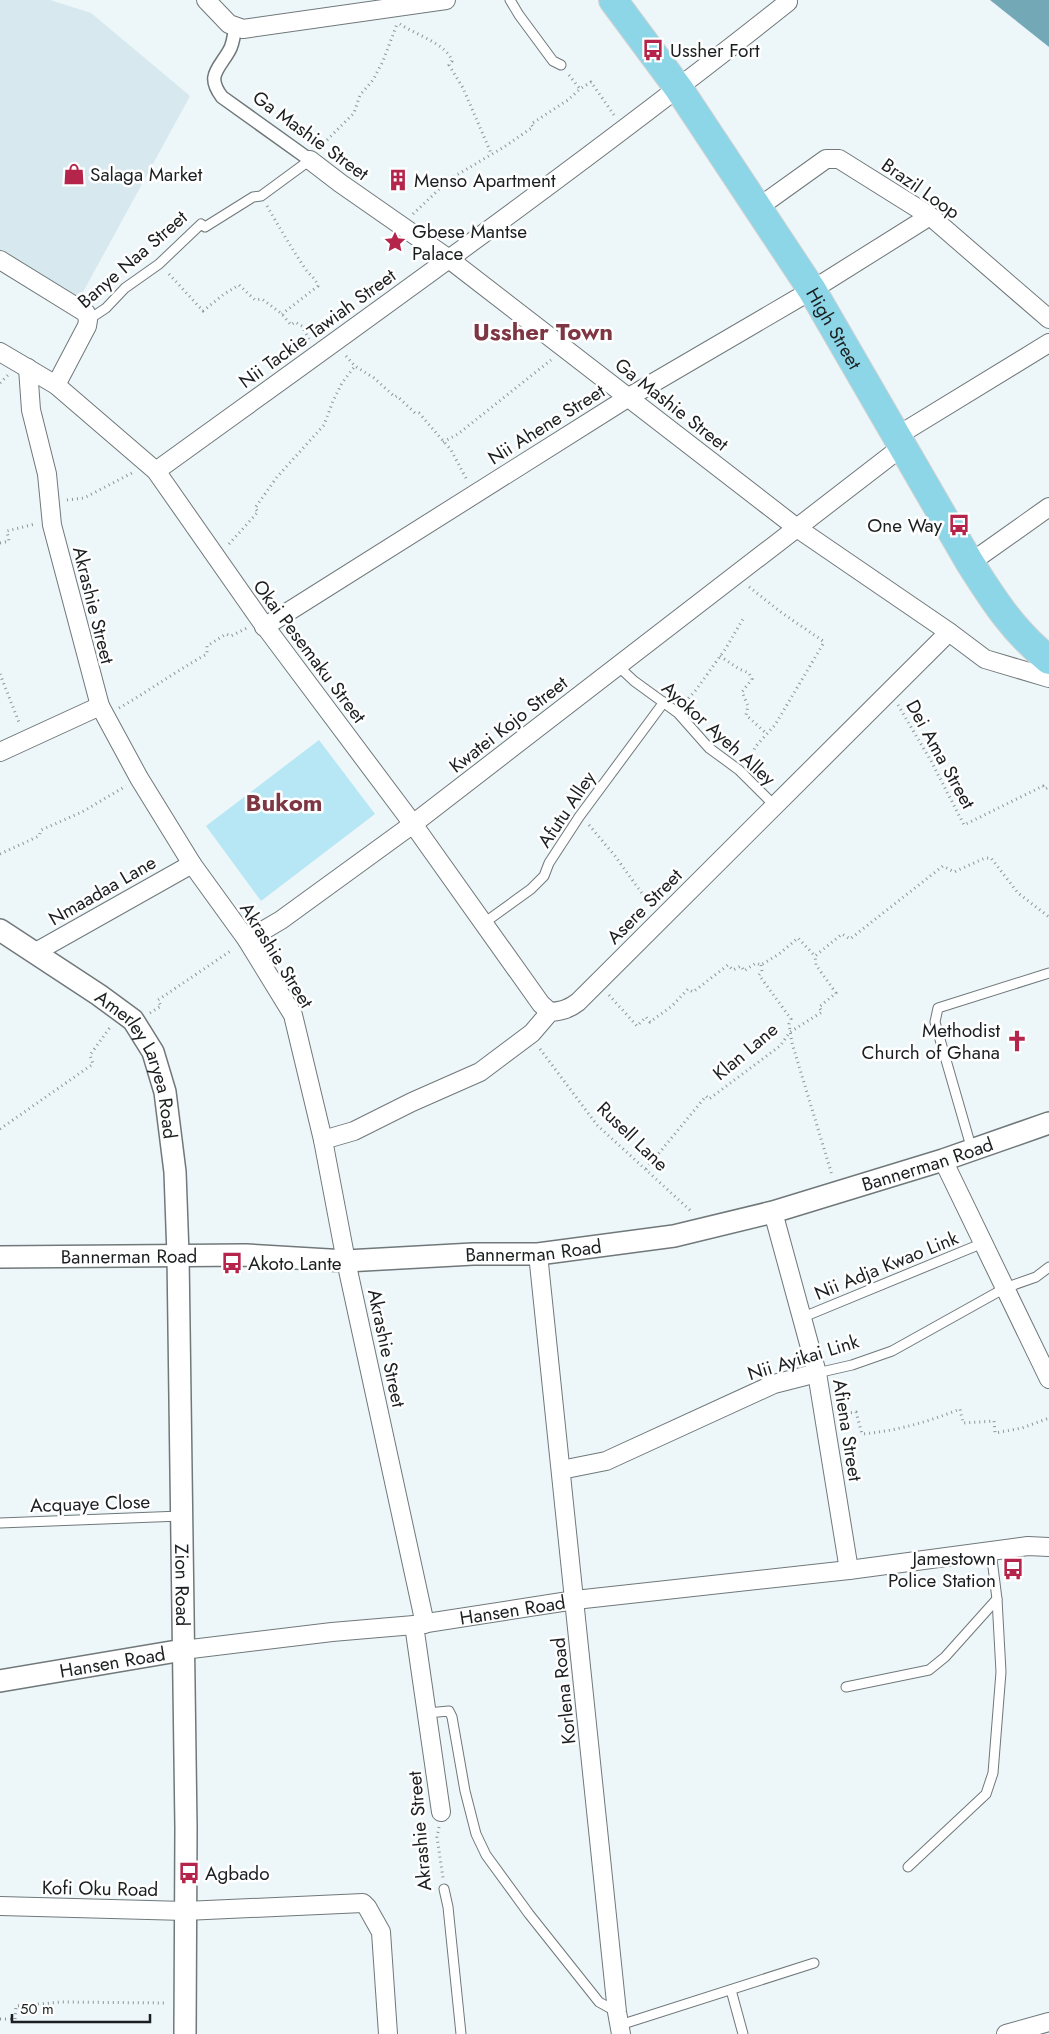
<svg xmlns="http://www.w3.org/2000/svg" width="1049" height="2034" font-family="Jost,sans-serif">
	<rect width="100%" height="100%" fill="#edf6f9"/>
	<path fill="#d7e9ee" d="M0,0H50L91,13L190,96L77,303L0,252Z"/>
	<path fill="#b7e7f4" d="M319,740L375,814L261,901L206,826Z"/>
	<path fill="#73a8b7" d="M990,0H1049V47Z"/>
	<g fill="none" stroke-linecap="round" stroke-linejoin="round">
		<g stroke="#70787a" stroke-width="11">
			<g id="service">
				<path d="M510,0L519,15L553,61L561,65"/>
				<path d="M88,320L106,308L125,288L159,264L201,224L205,227L253,197L261,196L310,160"/>
				<path d="M618,666L634,681L678,713L709,748L739,770L775,806"/>
				<path d="M484,923L531,889L544,876L549,863L579,817L664,702"/>
				<path d="M972,1150L935,1022L938,1008L1049,973"/>
				<path d="M801,1318L983,1243"/>
				<path d="M817,1373L852,1365L892,1351L1005,1288L1036,1277L1049,1267"/>
				<path d="M0,1523L181,1516"/>
				<path d="M846,1687L929,1670L945,1657L997,1599"/>
				<path d="M427,1713L449,1711L452,1717L465,1791L476,1834L486,1855L529,1914L599,2002L617,2012"/>
				<path d="M908,1867L986,1794L993,1773L1001,1672L997,1599L991,1551"/>
				<path d="M444,1889L448,1907L461,2034"/>
				<path d="M731,1990L743,2034"/>
				<path d="M620,2025L814,1963"/>
			</g>
		</g>
		<g stroke="#70787a" stroke-width="15">
			<path id="pedestrian" d="M235,28C234,35 233,45 229,51C218,70 206,76 222,97L310,160"/>
		</g>
		<g stroke="#70787a" stroke-width="20">
			<g id="minor">
				<path d="M206,0L229,24L243,29L446,0"/>
				<path d="M310,160L340,183L449,259L797,528L949,632L985,659L1049,678"/>
				<path d="M759,207L826,159H839L930,216L1049,319"/>
				<path d="M0,260L86,313L88,320L87,326L56,385"/>
				<path d="M0,352L56,385L156,471L261,621L413,824L541,1004L550,1012"/>
				<path d="M28,368L31,410L47,474L52,525L100,706L139,778L192,864L247,940L293,1015L323,1140L346,1261L425,1624"/>
				<path d="M897,436L1049,343"/>
				<path d="M156,471C369,317 583,165 788,2"/>
				<path d="M970,563L1049,507"/>
				<path d="M264,627L629,397L812,290L930,216"/>
				<path d="M0,752L100,706"/>
				<path d="M247,940L281,920L413,824L903,446"/>
				<path d="M34,953L192,864"/>
				<path d="M323,1140L354,1131L412,1102L480,1072L532,1033L550,1012C562,1011 569,1009 578,1002L949,632"/>
				<path d="M943,1160L1049,1379"/>
				<path d="M773,1212L817,1373L849,1570"/>
				<path d="M538,1254L617,2012L621,2034"/>
				<path d="M561,1470L606,1461L774,1384L817,1373"/>
				<path d="M414,1625L441,1812"/>
				<path id="s1" d="M183,1650L332,1632L414,1625L575,1600L849,1570L1028,1546L1049,1547"/>
				<path d="M0,1906L185,1911L363,1903L367,1907L381,1932L388,2034"/>
				<path d="M1006,2034L1049,2022"/>
			</g>
		</g>
		<g stroke="#70787a" stroke-width="24">
			<g id="tertiary">
				<path id="s2" d="M0,930L99,995L133,1020L153,1052L165,1092L175,1172L178,1255L186,1828L185,2034"/>
				<path id="s3" d="M0,1257L246,1255L346,1261L473,1254H538L674,1236L773,1212L943,1160L1049,1123"/>
				<path id="s4" d="M0,1681L183,1650"/>
			</g>
		</g>
		<g stroke="#d2d2d2" stroke-width="30">
			<g id="primary">
				<path id="s5" d="M613,0L679,89L812,290L970,563C994,601 1014,632 1049,660"/>
			</g>
		</g>
		<g stroke="#8f9597" stroke-width="3" stroke-dasharray="1 4" stroke-linecap="butt">
			<path d="M400,24C414,34 447,44 452,61L449,65L463,88L491,153"/>
			<path d="M569,75L580,89L591,82L614,115"/>
			<path d="M320,147L354,113L360,95L373,80L383,61L397,24"/>
			<path d="M267,206C279,227 291,247 304,267C309,275 315,277 318,286L282,314"/>
			<path d="M413,214L450,179L504,147L533,127L531,124L568,100L580,89"/>
			<path d="M169,274L203,311L224,294L239,285L255,300L262,299L282,314L291,325L295,322L302,326L309,339"/>
			<path d="M346,356L355,366L374,378L395,397L397,396L415,413H419L451,450L467,480"/>
			<path d="M0,383L8,375"/>
			<path d="M443,442L458,434L551,360"/>
			<path d="M67,500L84,498L132,473"/>
			<path d="M0,543L9,541L7,531L35,524"/>
			<path d="M229,544L258,512L255,508L277,477L324,425L333,401L342,383L355,366"/>
			<path d="M720,656L739,669L749,673L752,679L742,692L748,706L746,715L767,734"/>
			<path d="M0,674L20,725"/>
			<path d="M685,702L696,690L726,648L743,619"/>
			<path d="M898,705L931,761L964,825L1043,786L1045,789L1049,787"/>
			<path d="M119,708C149,691 176,671 207,654V646L226,634L231,636L247,628"/>
			<path d="M747,762L752,757L755,747L775,725L823,644V641L782,613L748,586"/>
			<path d="M589,825L615,856L651,906"/>
			<path d="M0,854L39,836L41,830L82,812L126,786"/>
			<path d="M761,965L762,971L759,975L791,1019L789,1024L792,1043L832,1175"/>
			<path d="M609,995L637,1026L646,1017L650,1022L672,1006L688,989L693,992L728,965L733,970L741,966L744,971L756,963L761,965L779,954L798,938L815,956L842,934L850,939L943,866L954,872L985,858H991L1018,893L1049,917"/>
			<path d="M150,1013L161,1006L158,1000L232,950"/>
			<path d="M540,1049L597,1125L692,1212"/>
			<path d="M0,1129L93,1064L90,1055L111,1026"/>
			<path d="M646,1169L706,1096L709,1099L780,1046L790,1032L822,1012L819,1007L836,993L816,965L815,956"/>
			<path d="M841,1414L856,1412L862,1434C896,1431 928,1422 960,1409L963,1423L994,1421L995,1433L1022,1428L1049,1418"/>
			<path d="M439,1827L437,1837L443,1878"/>
			<path d="M0,2019H15L16,2006L62,2002L167,2003"/>
		</g>
		<use href="#service" stroke="#fff" stroke-width="9"/>
		<use href="#pedestrian" stroke="#fff" stroke-width="12"/>
		<use href="#minor" stroke="#fff" stroke-width="18"/>
		<use href="#tertiary" stroke="#fff" stroke-width="21"/>
		<use href="#primary" stroke="#8cd6e8" stroke-width="28"/>
	</g>
	<defs>
		<g id="bus-bare" transform="scale(1.725)"><path d="M-5-6H5V4H4V6H2V4H-2V6H-4V4H-5ZM-3.5-4V0h7V-4ZM-3.5 1.2v1.5H-2V1.2ZM2 1.2v1.5H3.5V1.2Z" fill="#b5244b" stroke="#fff" stroke-width="2.5" paint-order="stroke"/></g>
		<g id="shop-bare" transform="scale(1.725)"><path d="M-5-2.5h2.3a2.7 3.5 0 0 1 5.4 0H5L5.5 6h-11ZM-1.5-2.5h3a1.5 2.3 0 0 0-3 0Z" fill="#b5244b" stroke="#fff" stroke-width="2.5" paint-order="stroke"/></g>
		<g id="building-bare" transform="scale(1.725)"><path d="M-4-6H4V6H1V3H-1V6H-4ZM-2.5-4.3h1.7v1.8h-1.7ZM.8-4.3h1.7v1.8H.8ZM-2.5-1h1.7V.8h-1.7ZM.8-1h1.7V.8H.8Z" fill="#b5244b" stroke="#fff" stroke-width="2.5" paint-order="stroke"/></g>
		<g id="sight-bare" transform="scale(1.725)"><path d="M0-6L1.8-2.2L6-1.7L2.9 1.2L3.7 5.4L0 3.3L-3.7 5.4L-2.9 1.2L-6-1.7L-1.8-2.2Z" fill="#b5244b" stroke="#fff" stroke-width="2.5" paint-order="stroke"/></g>
		<g id="church-bare" transform="scale(1.725)"><path d="M-1.2-6h2.4v3.5h3.3v2.4h-3.3V6h-2.4V-.1h-3.3v-2.4h3.3Z" fill="#b5244b" stroke="#fff" stroke-width="2.5" paint-order="stroke"/></g>
	</defs>
	<g fill-rule="evenodd">
		<use href="#bus-bare" x="653" y="50"/>
		<use href="#shop-bare" x="74" y="174"/>
		<use href="#building-bare" x="398" y="180"/>
		<use href="#sight-bare" x="395" y="242"/>
		<use href="#bus-bare" x="959" y="525"/>
		<use href="#church-bare" x="1017" y="1041"/>
		<use href="#bus-bare" x="232" y="1263"/>
		<use href="#bus-bare" x="1013" y="1569"/>
		<use href="#bus-bare" x="189" y="1873"/>
	</g>
	<g text-anchor="middle" stroke-width="5" stroke-linejoin="round" paint-order="stroke">
		<g font-size="19" fill="#1c1f20" stroke="#fff" text-anchor="start">
			<text x="670" y="57">Ussher Fort</text>
			<text x="90" y="181">Salaga Market</text>
			<text x="414" y="187">Menso Apartment</text>
			<text x="412" y="238">Gbese Mantse<tspan x="412" dy="22">Palace</tspan></text>
			<text x="942" y="532" text-anchor="end">One Way</text>
			<text x="1000" y="1037" text-anchor="end">Methodist<tspan x="1000" dy="22">Church of Ghana</tspan></text>
			<text x="248" y="1270">Akoto Lante</text>
			<text x="996" y="1565" text-anchor="end">Jamestown<tspan x="996" dy="22">Police Station</tspan></text>
			<text x="205" y="1880">Agbado</text>
		</g>
		<g font-size="19" fill="#1c1f20" stroke="#fff">
			<text transform="translate(311 135) rotate(36)" y="7">Ga Mashie Street</text>
			<text transform="translate(921 188) rotate(35)" y="7">Brazil Loop</text>
			<text transform="translate(132 259) rotate(-41)" y="7">Banye Naa Street</text>
			<text transform="translate(317 328) rotate(-36)" y="7">Nii Tackie Tawiah Street</text>
			<text dy="7" stroke="none"><textPath href="#s5" startOffset="396">High Street</textPath></text>
			<text transform="translate(672 404) rotate(38)" y="7">Ga Mashie Street</text>
			<text transform="translate(546 424) rotate(-32)" y="7">Nii Ahene Street</text>
			<text transform="translate(94 605) rotate(76)" y="7">Akrashie Street</text>
			<text transform="translate(310 651) rotate(53)" y="7">Okai Pesemaku Street</text>
			<text transform="translate(508 724) rotate(-38)" y="7">Kwatei Kojo Street</text>
			<text transform="translate(719 733) rotate(42)" y="7">Ayokor Ayeh Alley</text>
			<text transform="translate(941 754) rotate(61)" y="7">Dei Ama Street</text>
			<text transform="translate(566 809) rotate(-56)" y="7">Afutu Alley</text>
			<text transform="translate(102 890) rotate(-30)" y="7">Nmaadaa Lane</text>
			<text transform="translate(644 906) rotate(-45)" y="7">Asere Street</text>
			<text transform="translate(277 955) rotate(58)" y="7">Akrashie Street</text>
			<text transform="translate(745 1051) rotate(-40)" y="7">Klan Lane</text>
			<text dy="7" stroke="none"><textPath href="#s2" startOffset="202">Amerley Laryea Road</textPath></text>
			<text transform="translate(633 1136) rotate(44)" y="7">Rusell Lane</text>
			<text dy="7" stroke="none"><textPath href="#s3" startOffset="939">Bannerman Road</textPath></text>
			<text dy="7" stroke="none"><textPath href="#s3" startOffset="534">Bannerman Road</textPath></text>
			<text dy="7" stroke="none"><textPath href="#s3" startOffset="129">Bannerman Road</textPath></text>
			<text transform="translate(886 1265) rotate(-22)" y="7">Nii Adja Kwao Link</text>
			<text transform="translate(387 1348) rotate(78)" y="7">Akrashie Street</text>
			<text transform="translate(803 1357) rotate(-17)" y="7">Nii Ayikai Link</text>
			<text transform="translate(848 1430) rotate(81)" y="7">Afiena Street</text>
			<text transform="translate(90 1503) rotate(-2)" y="7">Acquaye Close</text>
			<text dy="7" stroke="none"><textPath href="#s2" startOffset="734">Zion Road</textPath></text>
			<text dy="7" stroke="none"><textPath href="#s1" startOffset="332">Hansen Road</textPath></text>
			<text dy="7" stroke="none"><textPath href="#s4" startOffset="114">Hansen Road</textPath></text>
			<text transform="translate(563 1691) rotate(-96)" y="7">Korlena Road</text>
			<text transform="translate(419 1831) rotate(-95)" y="7">Akrashie Street</text>
			<text transform="translate(100 1888) rotate(1)" y="7">Kofi Oku Road</text>
		</g>
		<g font-size="24" font-weight="bold" fill="#7e3643" stroke="#fff">
			<text x="543" y="340">Ussher Town</text>
			<text x="284" y="811">Bukom</text>
		</g>
	</g>
	<path d="M12 2014v8h138v-8" fill="none" stroke="#1c1f20" stroke-width="2.5"/>
	<text x="20" y="2014" font-size="15" fill="#1c1f20" stroke="#ffffff" stroke-width="4" paint-order="stroke">50 m</text>
</svg>
